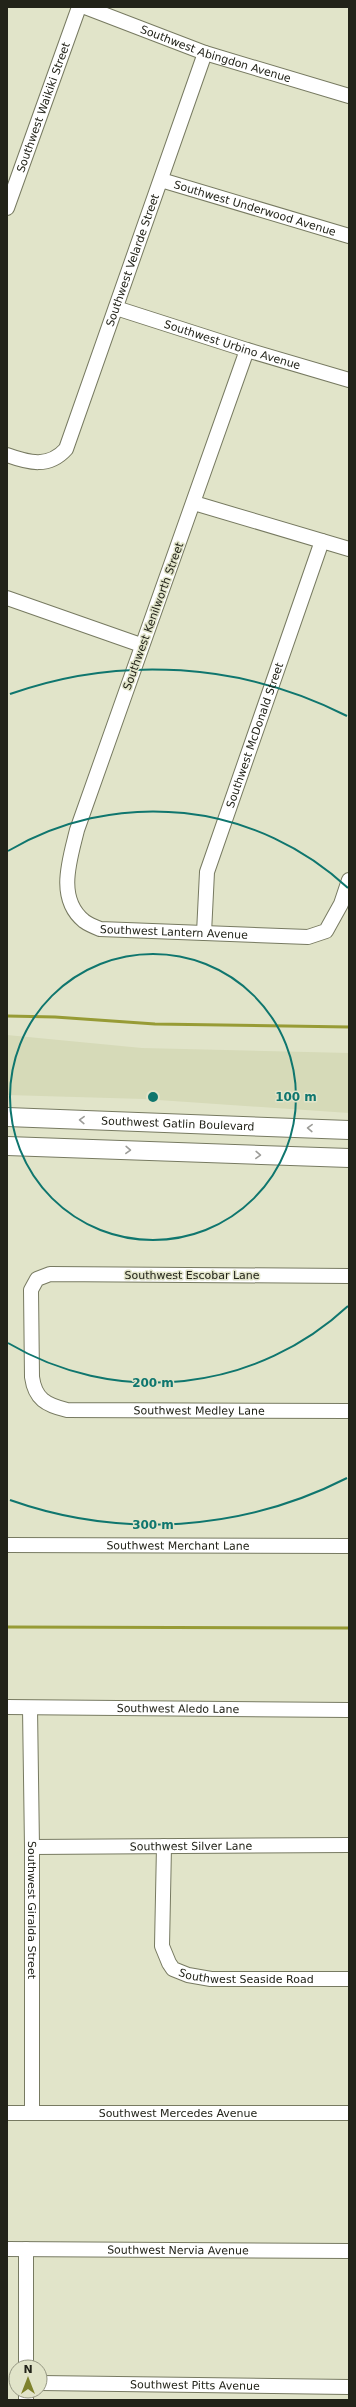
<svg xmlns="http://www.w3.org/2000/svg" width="356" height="2407" font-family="'DejaVu Sans',sans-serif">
	<rect width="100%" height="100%" fill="#e1e4c9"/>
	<path fill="#d6dab8" d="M7,1035L142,1048L349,1053V1113L144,1099L7,1095Z"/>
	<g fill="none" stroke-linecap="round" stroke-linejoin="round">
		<g stroke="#979b35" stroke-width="3">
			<path d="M7,1016L55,1017L155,1024L349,1027"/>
			<path d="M7,1627L349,1628"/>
		</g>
		<g stroke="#777a61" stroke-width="16">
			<g id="minor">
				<path id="s1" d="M85,7L205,53L349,96"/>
				<path id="s2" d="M161,180L349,236"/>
				<path id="s3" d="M7,208L79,7"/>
				<path id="s4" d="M116,308L247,350L349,380"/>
				<path id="s5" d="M247,350L77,830C70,859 56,898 84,921C88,924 95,927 100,929L308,937L326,931L341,904L349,880"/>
				<path id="s6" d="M7,455C29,463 49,468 66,449L205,53"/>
				<path d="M194,503L349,549"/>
				<path d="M7,598L141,645"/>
				<path id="s7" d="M204,933L207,872L322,541"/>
				<path id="s8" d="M349,1276L50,1274L37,1279L31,1290L32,1377C35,1399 46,1405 67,1410L349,1411"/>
				<path id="s9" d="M7,1545L349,1546"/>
				<path id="s10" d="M7,1707L349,1710"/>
				<path id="s11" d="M30,1708L32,1847V2112"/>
				<path id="s12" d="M164,1846L162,1946L169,1963L173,1969L188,1975L211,1979H349"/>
				<path id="s13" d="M32,1847L349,1845"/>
				<path id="s14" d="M7,2113H349"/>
				<path id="s15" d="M7,2249L349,2251"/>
				<path d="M26,2367V2249"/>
				<path id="s16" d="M40,2383L349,2387"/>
				<path d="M26,2391V2400"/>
			</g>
		</g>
		<g stroke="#777a61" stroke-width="20">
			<g id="major">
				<path id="s17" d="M7,1117L349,1130"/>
				<path d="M7,1146L349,1158"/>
			</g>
		</g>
		<use href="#minor" stroke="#fff" stroke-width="14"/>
		<use href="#major" stroke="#fff" stroke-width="18"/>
	</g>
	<defs><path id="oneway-chevron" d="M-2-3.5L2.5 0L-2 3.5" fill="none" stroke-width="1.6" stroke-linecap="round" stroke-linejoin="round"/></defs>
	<g stroke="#9c9c98">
		<use href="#oneway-chevron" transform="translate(82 1120) rotate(-178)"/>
		<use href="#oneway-chevron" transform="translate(310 1128) rotate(-178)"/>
		<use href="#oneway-chevron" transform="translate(128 1150) rotate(2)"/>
		<use href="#oneway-chevron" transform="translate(258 1155) rotate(2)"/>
	</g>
	<g fill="none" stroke="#0f766e" stroke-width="2">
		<circle cx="153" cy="1097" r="143"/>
		<path d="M348 1306A286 286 0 0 1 8 1343M8 851A286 286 0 0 1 348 888"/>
		<path d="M347 1478A428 428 0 0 1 10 1500M10 694A428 428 0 0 1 347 716"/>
	</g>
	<g text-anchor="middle" stroke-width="3" stroke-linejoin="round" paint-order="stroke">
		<g font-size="11" fill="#222319" stroke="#e1e4c9">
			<text dy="4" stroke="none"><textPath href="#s1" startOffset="139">Southwest Abingdon Avenue</textPath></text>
			<text dy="4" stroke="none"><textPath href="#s3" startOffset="107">Southwest Waikiki Street</textPath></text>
			<text dy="4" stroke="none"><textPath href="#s2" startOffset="98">Southwest Underwood Avenue</textPath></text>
			<text dy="4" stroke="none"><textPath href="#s6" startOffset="264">Southwest Velarde Street</textPath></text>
			<text dy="4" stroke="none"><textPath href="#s4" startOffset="122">Southwest Urbino Avenue</textPath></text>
			<text transform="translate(153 616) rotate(-70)" y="4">Southwest Kenilworth Street</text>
			<text dy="4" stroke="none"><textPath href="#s7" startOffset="206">Southwest McDonald Street</textPath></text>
			<text dy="4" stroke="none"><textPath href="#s5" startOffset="698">Southwest Lantern Avenue</textPath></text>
			<text dy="4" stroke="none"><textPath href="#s17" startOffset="171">Southwest Gatlin Boulevard</textPath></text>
			<text x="192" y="1279">Southwest Escobar Lane</text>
			<text dy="4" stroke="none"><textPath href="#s8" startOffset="597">Southwest Medley Lane</textPath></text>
			<text dy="4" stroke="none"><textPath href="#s9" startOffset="171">Southwest Merchant Lane</textPath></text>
			<text dy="4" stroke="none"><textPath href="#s10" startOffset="171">Southwest Aledo Lane</textPath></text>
			<text dy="4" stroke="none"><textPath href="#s13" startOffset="159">Southwest Silver Lane</textPath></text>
			<text dy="4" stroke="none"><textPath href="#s11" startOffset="202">Southwest Giralda Street</textPath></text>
			<text dy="4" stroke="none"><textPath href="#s12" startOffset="200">Southwest Seaside Road</textPath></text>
			<text dy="4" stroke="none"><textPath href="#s14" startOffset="171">Southwest Mercedes Avenue</textPath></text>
			<text dy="4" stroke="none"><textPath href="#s15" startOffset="171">Southwest Nervia Avenue</textPath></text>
			<text dy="4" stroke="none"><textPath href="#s16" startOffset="155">Southwest Pitts Avenue</textPath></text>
		</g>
	</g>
	<circle cx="153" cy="1097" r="6" fill="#0f766e" stroke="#e1e4c9" stroke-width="2"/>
	<g font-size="12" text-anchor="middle" font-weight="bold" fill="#0f766e" stroke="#e1e4c9" stroke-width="3" stroke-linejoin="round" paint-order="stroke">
		<text x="296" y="1101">100 m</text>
		<text x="153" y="1387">200 m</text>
		<text x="153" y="1529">300 m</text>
	</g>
	<rect width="356" height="2407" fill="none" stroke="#222319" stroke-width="16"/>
	<g transform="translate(28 2379)"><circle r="19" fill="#e1e4c9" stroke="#959783"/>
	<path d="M0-3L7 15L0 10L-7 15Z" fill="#7e822c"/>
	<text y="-6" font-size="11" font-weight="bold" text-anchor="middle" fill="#222319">N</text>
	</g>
</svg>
